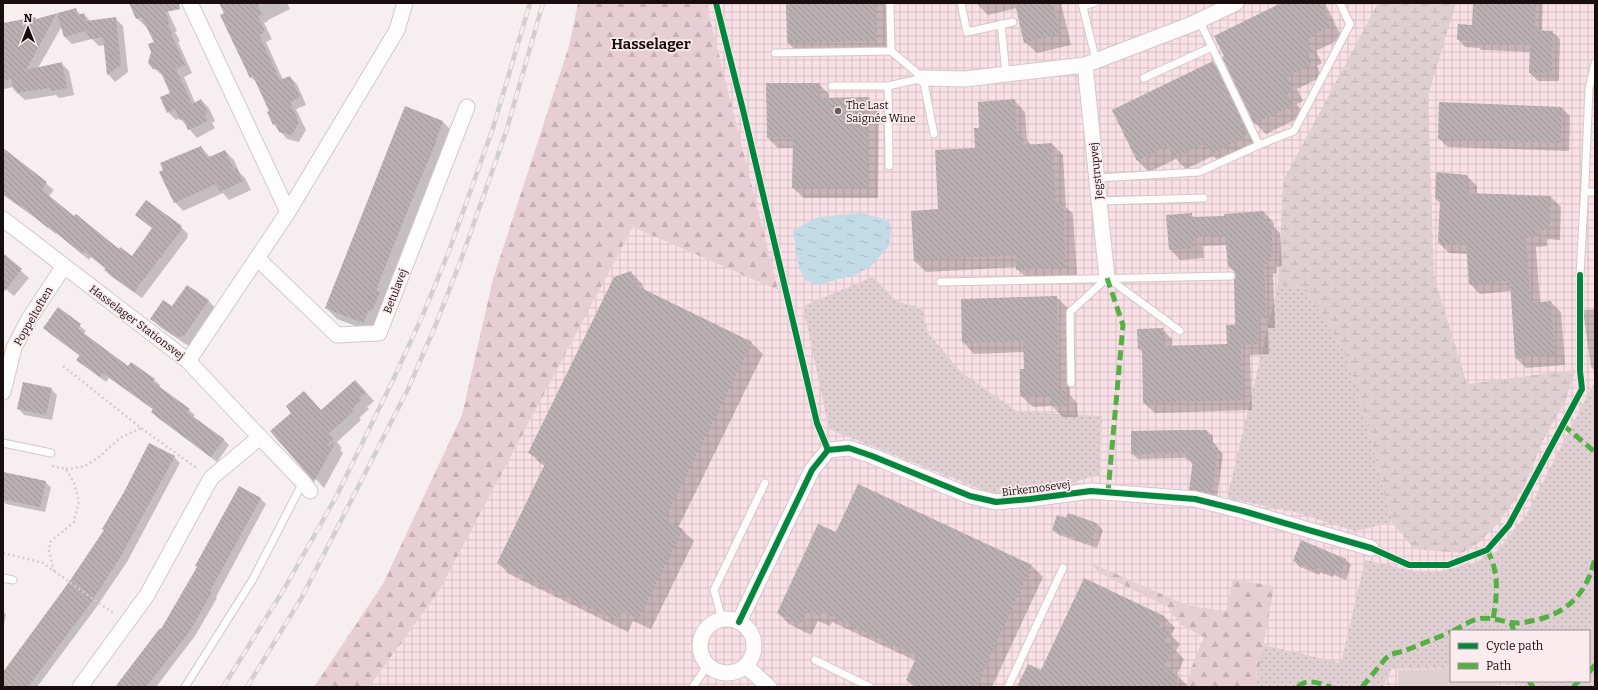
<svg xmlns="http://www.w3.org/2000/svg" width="1598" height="690" font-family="Bitter,serif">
	<defs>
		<pattern id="industrial-grid" width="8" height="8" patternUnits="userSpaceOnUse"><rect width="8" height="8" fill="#f9e1e7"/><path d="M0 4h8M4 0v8" fill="none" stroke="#d5c0c5"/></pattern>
		<pattern id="grass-dots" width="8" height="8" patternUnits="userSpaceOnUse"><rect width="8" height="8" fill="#dfcfd3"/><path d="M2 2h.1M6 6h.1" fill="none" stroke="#bfb1b4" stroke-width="1.8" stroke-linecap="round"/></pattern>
		<pattern id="forest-firs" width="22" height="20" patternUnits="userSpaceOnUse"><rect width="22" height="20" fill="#e7ced4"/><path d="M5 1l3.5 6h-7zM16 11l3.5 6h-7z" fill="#c6b0b5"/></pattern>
		<pattern id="wetland-marsh" width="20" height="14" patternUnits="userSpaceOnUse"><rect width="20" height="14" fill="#dfcfd3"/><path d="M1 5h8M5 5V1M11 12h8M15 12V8" fill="none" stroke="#bfb1b4"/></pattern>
		<pattern id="water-ripples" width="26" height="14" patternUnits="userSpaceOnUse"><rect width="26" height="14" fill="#c2dbe6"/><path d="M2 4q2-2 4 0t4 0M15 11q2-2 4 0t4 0" fill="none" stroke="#a6bbc4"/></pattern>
		<pattern id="building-back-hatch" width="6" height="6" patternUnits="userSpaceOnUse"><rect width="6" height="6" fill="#baafb2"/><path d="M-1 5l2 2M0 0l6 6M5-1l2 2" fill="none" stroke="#9f9598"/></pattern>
	</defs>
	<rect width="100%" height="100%" fill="#f6eef0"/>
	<path fill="url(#industrial-grid)" fill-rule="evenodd" d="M706,3H1595V687H369L439,591L633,227L777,289ZM1451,631H1589V681H1451Z"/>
	<g fill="url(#grass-dots)">
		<path d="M873,277L896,301L922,308L928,333L961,372L1018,412L1102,416L1100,474L1065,485L1013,495L983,490L829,429L803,306Z"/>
		<path d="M1278,285L1305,287L1346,355L1369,433L1392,522L1355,531L1294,512L1227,498Z"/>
		<path d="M1595,381V685L1593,687H1519V681H1589V631H1451V667L1392,668L1383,687H1256L1263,645L1341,663L1365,560L1414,571L1433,573L1474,563L1497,551L1526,515Z"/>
	</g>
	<g fill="url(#forest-firs)">
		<path d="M578,3H706L778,290L633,227L439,591L369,687H314L383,584L462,415L493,279L569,46Z"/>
		<path d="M1091,563L1189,606L1226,611L1233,579L1274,586L1256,687H1187L1191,669L1204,637L1180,624L1168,607L1099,573Z"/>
	</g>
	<path fill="url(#wetland-marsh)" d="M1378,3H1456L1428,96L1434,276L1467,384L1575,370L1566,400L1545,436L1523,489L1497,524L1480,542L1462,553L1414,549L1392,522L1369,433L1346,355L1305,287L1278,285L1283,181Z"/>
	<path fill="#dfcfd3" d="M1451,669V681H1497V687H1398V670Z"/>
	<path fill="url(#water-ripples)" d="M859,213L889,220L891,230L889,246L870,267L855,275L817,285L805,280L799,268L793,230L819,217Z"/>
	<g fill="#0003" fill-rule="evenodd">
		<path d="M130,3H164L177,31L175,32L180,41L178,42L192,73L184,77L195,103L201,100L209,108L215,121L212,123L215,128L197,138L180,118L176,120L168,112L171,93L164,77L154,68L155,43L147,26H145L137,18ZM139,17H147L139,19Z"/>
		<path d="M220,3H287L290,9L268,20V21L264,23L272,39L266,42L283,80L290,77L297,84L306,105L296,109L306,130L299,142L287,139L274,124L271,112L258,84L251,77Z"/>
		<path d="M787,3H887L888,52L799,54L788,43Z"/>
		<path d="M976,3H1061L1071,45L1037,53L1025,42L1017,8L988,15Z"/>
		<path d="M1284,3H1325L1342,38L1316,51L1322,63L1317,66L1322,77L1297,89L1303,101L1297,104L1303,116L1266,134L1255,123Z"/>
		<path d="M1474,3H1543L1542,31L1552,32L1560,39L1559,81H1538L1530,73V52L1481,50L1479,48L1465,47L1458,39L1473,26Z"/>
		<path d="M75,9L81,15L84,14L91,22L116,19L123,26L128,72L115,82L108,74L105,45L99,46L92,39L72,44L65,37L62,26L38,68L62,64L69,71L74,95L59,98L56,95L25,100L15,91L14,87L4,89L3,24L36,20Z"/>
		<path d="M1213,62L1224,74L1257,148L1223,165L1213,156L1186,169L1176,159L1149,172L1138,161L1113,110Z"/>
		<path d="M819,84L829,94V99L869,98L879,108L878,198H804L793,188L794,148H778L768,138Z"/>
		<path d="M1014,100L1025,112L1027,141L1032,145L1052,144L1063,155L1066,207L1073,214L1077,277L1029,280L1017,269V267L926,272L915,261L912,212L939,210L976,149L980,129Z"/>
		<path d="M406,107L443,122L454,133L374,333L337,319L326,308Z"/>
		<path d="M1562,108L1570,116L1569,151L1447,147L1439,138Z"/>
		<path d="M201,147L211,158L225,151L234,160L239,172L245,178L251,190L229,200L223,193L183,211L175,202Z"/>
		<path d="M15,159L54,190L48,197L119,250L132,258L153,229L136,215L181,227L188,234L187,236L188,237L142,298L112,277L105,270L106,269L91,257L89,260L57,233L56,234L34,217L3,195V175Z"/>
		<path d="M1467,176L1477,186V194L1551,197L1561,207L1560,240L1547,239V246L1536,247L1540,303L1551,302L1561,312L1565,365L1526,368L1516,358L1511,291L1480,294L1470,284L1468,254L1449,253L1439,243L1441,204L1436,199Z"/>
		<path d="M1264,212L1274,223V227L1280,233L1282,266L1276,267L1277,273L1273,274L1275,328H1268L1269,354L1250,355L1252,410L1155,413L1144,403L1143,352L1138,348L1162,329L1172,339V347L1228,345L1236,326L1237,275L1229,266L1227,245L1203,246L1204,258L1180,260L1170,249L1191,214L1195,218L1225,217Z"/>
		<path d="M3,255L29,278L14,296L3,287Z"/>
		<path d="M631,272L642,284L644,290L751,342L763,354L678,528L682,530L694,541L651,629L633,621L628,632L509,574L498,563L545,466L541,464L530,453Z"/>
		<path d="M1056,297L1068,308L1070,395L1077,403L1078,417H1063L1052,406L1033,407L1021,396L1025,370L1024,352L974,354L963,342Z"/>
		<path d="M208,300L216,309L192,345H187L160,327L152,319L173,308Z"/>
		<path d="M58,309L86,331L83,334L128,368L154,380L160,385L159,387L189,410L195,415L193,417L224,440L229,445L217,462L158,418L152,412L154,410L109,378L106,382L83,365L77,360L80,356L49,333L44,328Z"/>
		<path d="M1595,309V371L1591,367L1583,310Z"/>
		<path d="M51,389L57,395L52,420L24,415L19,409Z"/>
		<path d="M364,390L374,401L367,407L369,409L359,418L361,420L337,442L342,448L340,450L343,453L324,488L271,431L322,411Z"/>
		<path d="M1207,431L1213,436V442L1217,446V448L1223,454L1217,499L1196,495L1190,489L1193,465L1187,458L1138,459L1132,454Z"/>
		<path d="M174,457L180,463L127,562L95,609L37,687H3V673Z"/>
		<path d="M45,482L51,487L45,512L6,504L3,501V483Z"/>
		<path d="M859,485L1032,566L1043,577L992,687H914L907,680L916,661L832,622L830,626L818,621L811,635L789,624L778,613L836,533Z"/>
		<path d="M240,487L261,499L266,504L216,597L217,598L195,636L156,687H116L162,631L198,567Z"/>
		<path d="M1068,515L1097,524L1103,530L1097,548L1059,535L1053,530L1067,519Z"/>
		<path d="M1345,559L1351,565L1346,580L1334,575L1333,577L1320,572V575L1300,567L1294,561Z"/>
		<path d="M3,611L6,614L3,629Z"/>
		<path d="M1164,616L1175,628L1171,635L1180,644L1176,651L1184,659L1177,675L1189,687H1018L1042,671Z"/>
	</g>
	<g fill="url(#building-back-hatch)">
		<path d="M129,3H179L180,9L165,12L170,23L168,24L172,33L171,34L185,65L176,69L192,104L201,99L208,113L205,115L208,120L202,124L188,130L183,119L180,120L175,109L167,113L160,97L170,93L160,70L153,69L148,63L151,52L148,44L154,42L142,18L136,19Z"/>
		<path d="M219,3H257L262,14L258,16L265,32L259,35L280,80L290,76L300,97L290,102L299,122L292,135L279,132L275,124L273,125L267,112L269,111L253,76L250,78L220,15L224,13Z"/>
		<path d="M786,3H876L877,41L787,43Z"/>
		<path d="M1015,3H1053L1060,34L1024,43Z"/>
		<path d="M1281,3H1320L1331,26L1306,39L1312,51L1306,54L1312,65L1287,77L1293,89L1287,92L1293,105L1254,124L1222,57L1224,56L1214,36Z"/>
		<path d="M1473,3H1536L1535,30L1553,31L1552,74L1529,73L1530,45L1472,43V41L1457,40L1458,24L1472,25Z"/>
		<path d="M76,8L78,15L84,13L86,21L116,17L121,65L107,75L103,37L90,39L86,31L64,37L57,13L26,70L62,62L67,88L51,91L50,88L17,93L16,87L14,91L11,79L3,81V23L35,17L36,19Z"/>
		<path d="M1213,61L1245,128L1243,129L1246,137L1211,154L1205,143L1174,158L1168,146L1137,161L1112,110Z"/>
		<path d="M766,83H820V98L869,97L868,188H792L793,138H767Z"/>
		<path d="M1015,99L1017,135H1023V145L1052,143L1056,202H1063L1066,267L1016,270V255L914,261L911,211L938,209L935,150L975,148L974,128H979L978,102Z"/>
		<path d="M1439,102L1562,107L1561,143L1438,139Z"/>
		<path d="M405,106L443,121L435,143H436L419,182L381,277L376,291L380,292L372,311L369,310L363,323L325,308Z"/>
		<path d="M201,146L207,158L225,150L234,169L237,168L243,181L220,192L216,184L174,203L159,172L163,170L160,163Z"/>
		<path d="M3,148L47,182L42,190L74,216L76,214L119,249L120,247L132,256L152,228L135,215L146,200L182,226L180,228L182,229L134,292L104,270L106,268L84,251L82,254L49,227L48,228L26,210L3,194Z"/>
		<path d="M1436,172L1467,175V193L1551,196L1550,230H1538L1537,237L1526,238L1531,303L1551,301L1555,355L1515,358L1510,281L1469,284L1466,245L1438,243L1440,199H1435Z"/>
		<path d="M1264,211L1265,222H1271L1273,257H1267L1268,264H1264L1266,318H1258L1259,344L1241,345L1243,400L1143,403L1142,348L1138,349L1137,329L1163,328V346L1227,344L1226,325H1235L1234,280L1236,276L1234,272L1233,266L1228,267L1225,235L1194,236V248L1169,250L1166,215L1192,213V217L1224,216V214Z"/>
		<path d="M3,253L22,269L3,293Z"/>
		<path d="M631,271L635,285L752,342L665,520L683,529L639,619L622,610L616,621L497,563L546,462L528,453L614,277Z"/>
		<path d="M187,285L209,300L184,336L177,337L150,319L163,300L172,306Z"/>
		<path d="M1057,296L1059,391L1066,390L1067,406H1051L1050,395L1020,396V369H1024L1023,341L962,343L961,299Z"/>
		<path d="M58,307L81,324L78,329L128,366L131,362L155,379L153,382L190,409L187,412L224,439L211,457L151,412L153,409L103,373L100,377L76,360L80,355L43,328Z"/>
		<path d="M355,380L366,392L359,398L361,400L352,409L354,411L329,433L334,439L328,444L329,446L333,442L335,443L314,482L270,431L291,413L286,406L304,391L321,410Z"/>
		<path d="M23,382L52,388L46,415L17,409Z"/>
		<path d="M1181,430H1207L1208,440L1211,439L1212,448L1218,447L1212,494L1189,490L1193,460H1186V453L1131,454V431Z"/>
		<path d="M149,443L175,456L121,556L90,604L28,687H3V672L69,582L104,530L102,529L124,492Z"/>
		<path d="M3,472L46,481L40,507L3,499Z"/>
		<path d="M858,484L1032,565L976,687H920L906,680L917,656L821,611L818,616L806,610L800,624L777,613L818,524L836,532Z"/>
		<path d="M239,486L261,498L210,591L212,592L190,631L146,687H115L160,628L161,629L197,567L195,566Z"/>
		<path d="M1068,513L1097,523L1091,543L1052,530L1057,515L1066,518Z"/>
		<path d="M1301,540L1346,559L1340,575L1328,570L1327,572L1315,567L1314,570L1293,561Z"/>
		<path d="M1084,578L1164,616L1159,627L1170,632L1164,643L1174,647L1164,668L1179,675L1173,687H1017L1028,664L1041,670Z"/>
	</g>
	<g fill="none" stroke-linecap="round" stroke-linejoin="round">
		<g stroke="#d3c8cb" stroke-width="9">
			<g id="service">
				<path d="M961,3L967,32L1013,22"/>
				<path d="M1082,3L1096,61"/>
				<path d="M1083,6L1094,3"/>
				<path d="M1001,24L1006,74"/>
				<path d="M891,51L923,78L934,134"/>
				<path d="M775,53L891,51L890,3"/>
				<path d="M1144,78L1212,47"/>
				<path d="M832,86H888L889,166"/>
				<path d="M888,86L923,78"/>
				<path d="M1259,145L1294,131L1350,24L1340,3"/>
				<path d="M1097,178L1199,172L1259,145L1199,20"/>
				<path d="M1585,192H1595"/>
				<path d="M1099,201L1204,198"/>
				<path d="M1580,275L1585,183L1589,88L1595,63"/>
				<path d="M1108,278L1180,331"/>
				<path d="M940,282L1231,276"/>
				<path d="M1071,383L1070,312L1107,278"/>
				<path d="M3,443L51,453"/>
				<path d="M3,578L13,580"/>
				<path d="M722,619L714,590L765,483"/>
				<path d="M815,660L870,687"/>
				<path d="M185,687L253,579L303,482"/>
				<path d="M693,687L707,666"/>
				<path d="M1008,687L1063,568"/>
			</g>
		</g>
		<g stroke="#d3c8cb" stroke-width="17">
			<g id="minor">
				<path d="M190,3L288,212"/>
				<path d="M1085,65L1107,278"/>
				<path d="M923,78L965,79L1085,65L1192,24L1236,3"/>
				<path d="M3,219L188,361L255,432L303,482L310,491"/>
				<path d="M257,258L337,335L379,333L467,107"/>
				<path d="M188,361L288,212L397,30L405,3"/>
				<path d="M3,392L14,348L29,319L64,266"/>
				<circle cx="727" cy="646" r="27"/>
				<path d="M739,622L812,470L828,450L849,448L872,456L970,496L996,502L1030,499L1091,491L1195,499L1243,511L1371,548"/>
				<path d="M746,666L769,687"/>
				<path d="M80,687L147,595L211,478L260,437"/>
			</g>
		</g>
		<g stroke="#d2cfd0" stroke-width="2.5" stroke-dasharray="2 3" stroke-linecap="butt">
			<path d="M63,366L141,428L198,469"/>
			<path d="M52,466L66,469L74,483L79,501L74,522L50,542L49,551L54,571"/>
			<path d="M66,469L85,466L99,457L120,438L141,428"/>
			<path d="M3,553L43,563L113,613"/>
		</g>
		<use href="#service" stroke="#fefcfd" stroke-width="7"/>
		<use href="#minor" stroke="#fefcfd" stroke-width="15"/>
		<g stroke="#d1cfd0" stroke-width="4.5">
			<g id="rail">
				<path d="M223,687L284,589L336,497L392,382L422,317L449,251L493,128L530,3"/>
				<path d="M247,687L302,597L408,389L436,324L462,257L506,132L543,3"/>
			</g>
		</g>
		<use href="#rail" stroke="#faebee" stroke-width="3" stroke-dasharray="9" stroke-linecap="butt"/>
		<g stroke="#55b044" stroke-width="5" stroke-dasharray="10 5" stroke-linecap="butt">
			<path d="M1107,278L1123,325L1108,492"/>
			<path d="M1563,425L1595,452"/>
			<path d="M1487,550C1500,573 1497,595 1493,620"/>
			<path d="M1511,623L1514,631"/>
			<path d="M1453,631C1461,627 1469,621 1478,619C1491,616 1505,623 1518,623C1523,623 1530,621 1536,620C1569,613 1589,590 1595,557"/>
			<path d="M1589,672L1595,665"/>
			<path d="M1529,681L1533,687"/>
			<path d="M1298,687C1307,677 1320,684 1331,687"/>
			<path d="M1362,687L1386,658L1392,654L1404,651L1451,632"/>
			<path d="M1573,687L1579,681"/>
		</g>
		<g stroke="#faebee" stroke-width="8">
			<g id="cycleway">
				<path d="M716,3L744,114L817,423L828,450"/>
				<path d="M739,622L812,470L828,450L849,448L872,456L970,496L996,502L1030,499L1091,491L1195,499L1243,511L1371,548L1409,565H1448L1487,550L1509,525L1582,389L1580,371V275"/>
			</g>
		</g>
		<use href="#cycleway" stroke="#00873e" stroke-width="6"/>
	</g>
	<circle fill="#665c5e" stroke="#faebee" stroke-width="1.5" cx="838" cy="111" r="4"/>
	<g text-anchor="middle" stroke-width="3.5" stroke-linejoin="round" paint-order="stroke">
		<g font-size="11" fill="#190d10" stroke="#faebee" text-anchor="start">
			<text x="846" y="109">The Last<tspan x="846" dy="13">Saignée Wine</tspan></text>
		</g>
		<g font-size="11" fill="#190d10" stroke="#faebee">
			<text transform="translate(1096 171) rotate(-96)" y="4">Jegstrupvej</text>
			<text transform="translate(395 291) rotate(-69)" y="4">Betulavej</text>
			<text transform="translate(33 316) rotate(-60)" y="4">Poppeltoften</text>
			<text transform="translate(137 322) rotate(37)" y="4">Hasselager Stationsvej</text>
			<text transform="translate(1036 488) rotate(-7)" y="4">Birkemosevej</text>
		</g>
		<g font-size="15" font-weight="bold" fill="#190d10" stroke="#faebee">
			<text x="651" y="49">Hasselager</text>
		</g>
	</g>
	<rect width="1598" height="690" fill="none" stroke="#190d10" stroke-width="8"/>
	<rect x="1450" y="630" width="140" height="52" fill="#faebee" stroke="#a09295"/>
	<rect x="1458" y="643" width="20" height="6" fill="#00873e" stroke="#a09295"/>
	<text x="1486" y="650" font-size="12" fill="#190d10">Cycle path</text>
	<rect x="1458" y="663" width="20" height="6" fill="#55b044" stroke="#a09295"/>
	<text x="1486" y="670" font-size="12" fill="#190d10">Path</text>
	<g transform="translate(28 28)" stroke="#faebee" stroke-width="3" paint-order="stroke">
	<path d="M0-3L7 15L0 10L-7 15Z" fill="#190d10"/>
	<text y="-6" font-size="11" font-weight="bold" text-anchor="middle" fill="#190d10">N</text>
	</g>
</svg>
